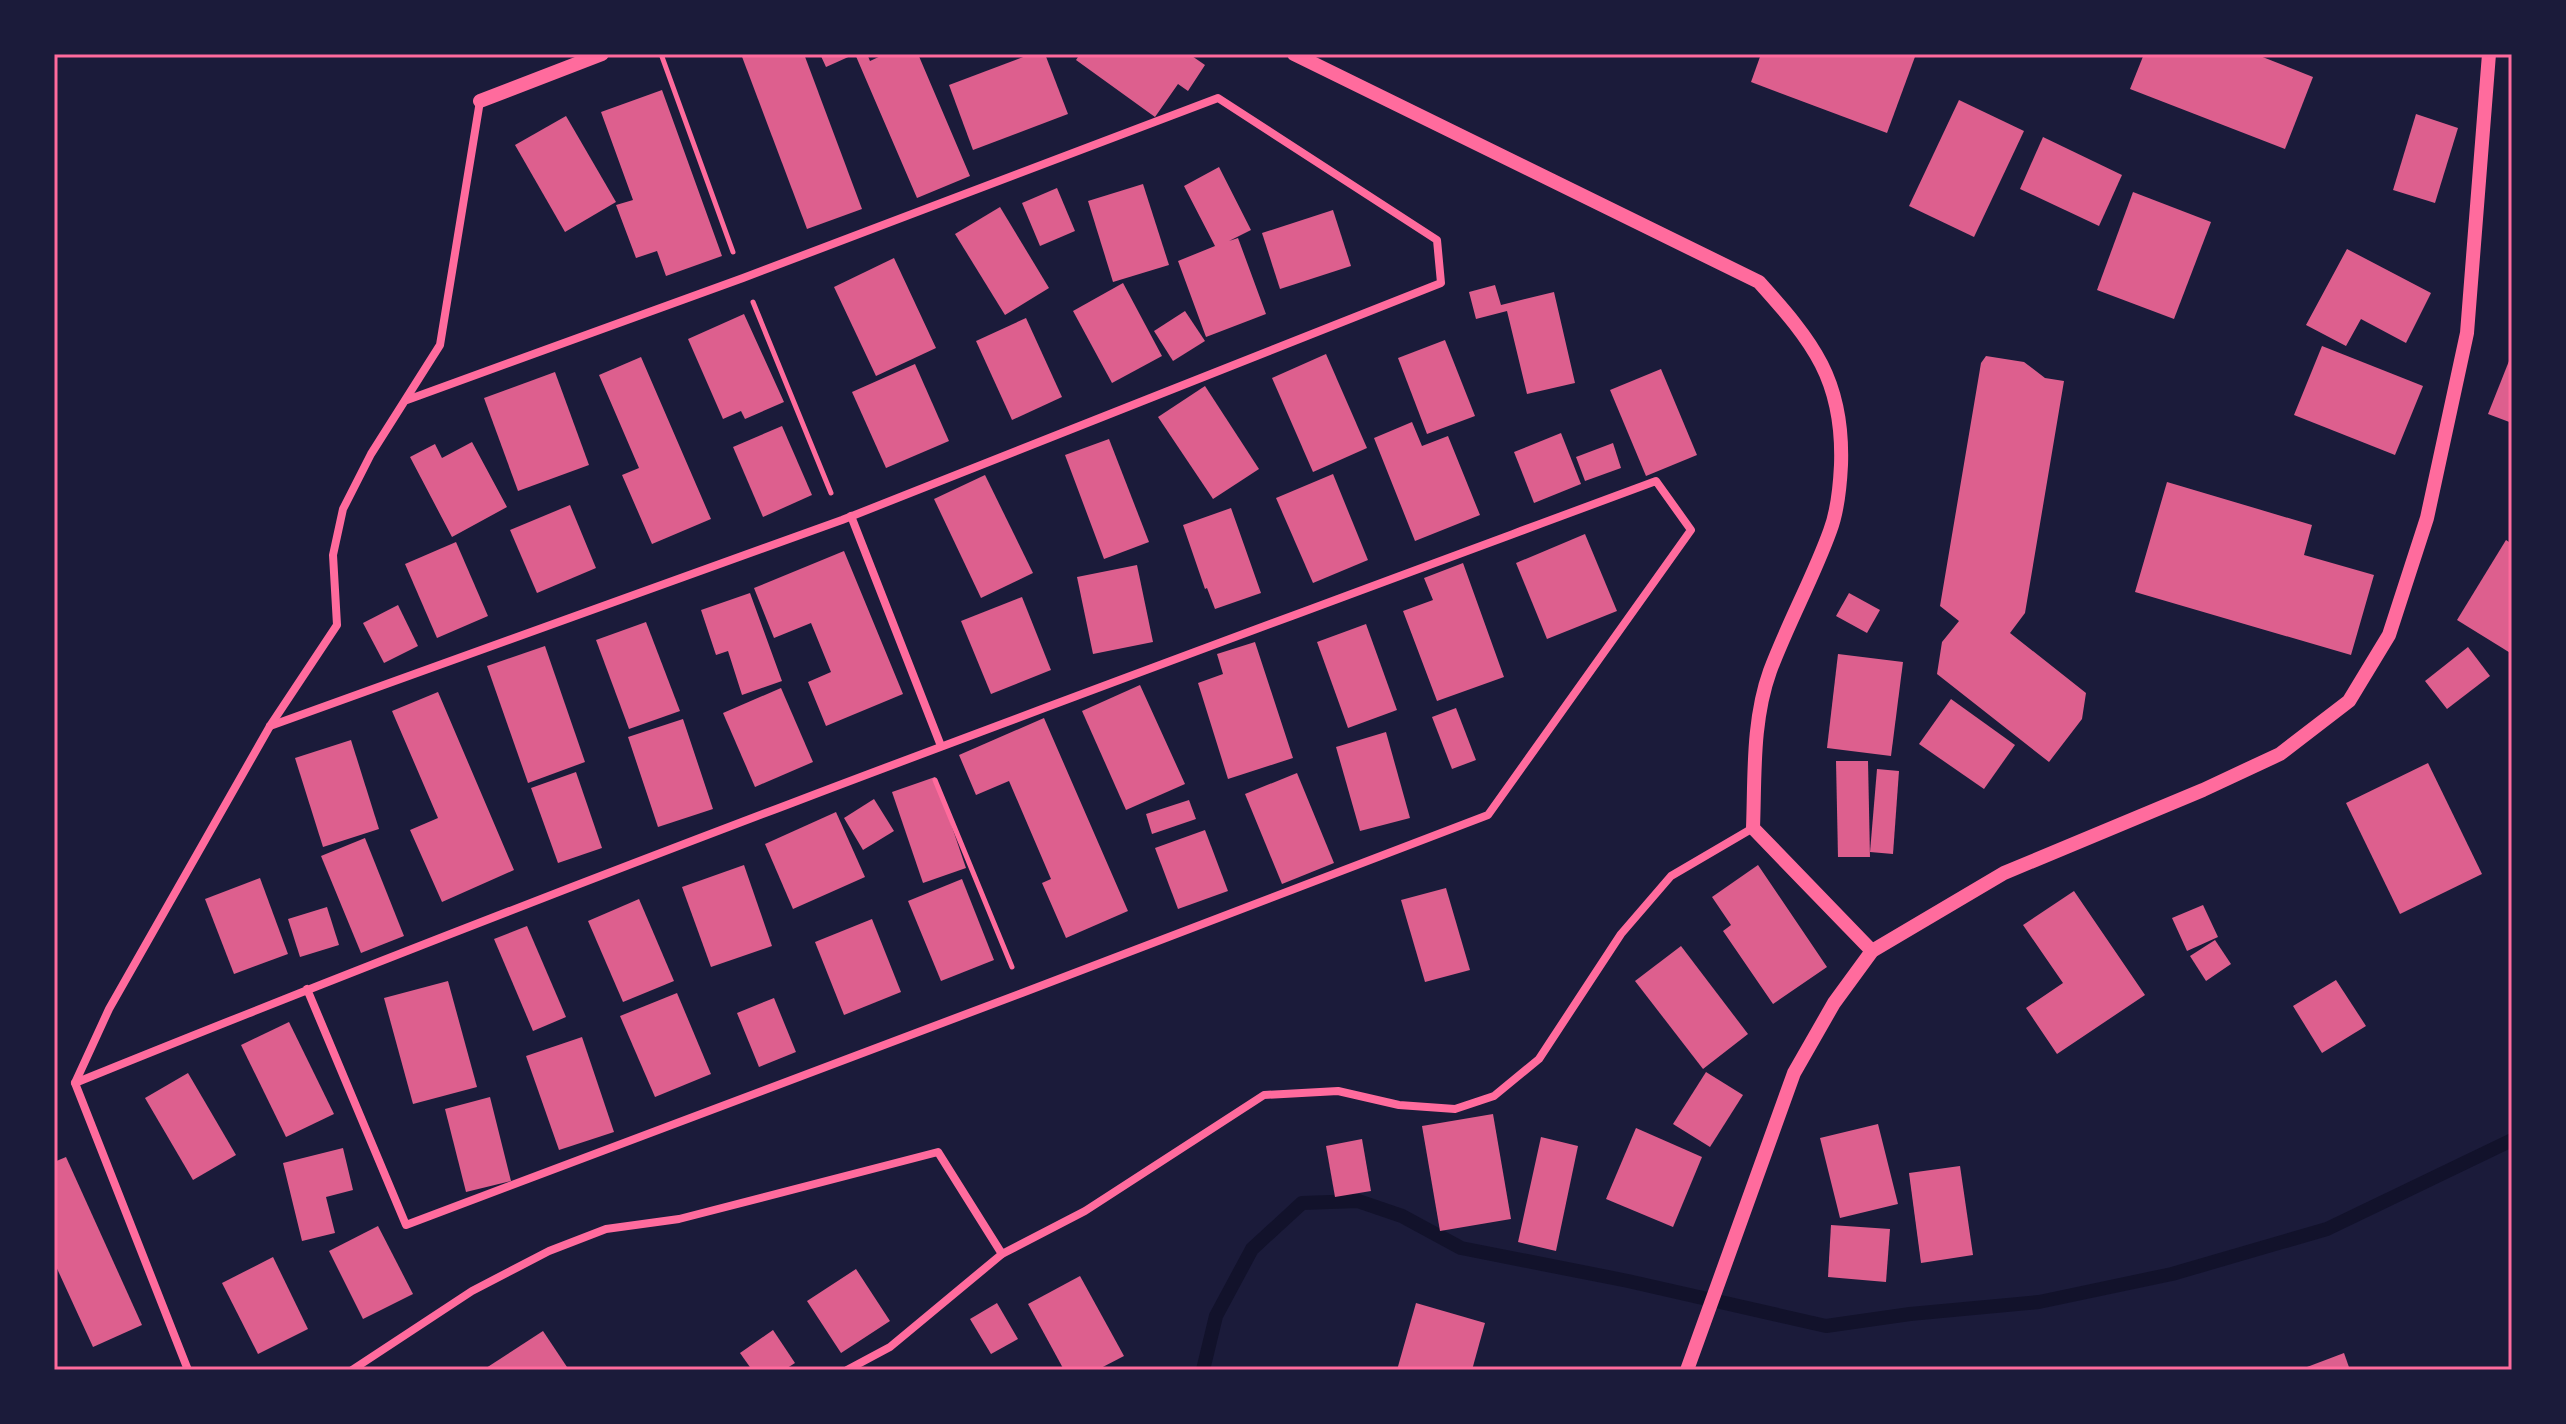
<svg xmlns="http://www.w3.org/2000/svg" width="2566" height="1424" font-family="'Open Sans',sans-serif">
	<rect width="100%" height="100%" fill="#1b1b3a"/>
	<g fill="none" stroke-linecap="round" stroke-linejoin="round">
		<path stroke="#12122b" stroke-width="14" d="M1203,1370L1216,1316L1252,1249L1302,1203L1358,1201L1402,1216L1461,1248L1628,1281L1826,1326L1910,1314L2039,1302L2172,1274L2327,1229L2512,1140"/>
	</g>
	<g fill="#dd5f8e">
		<path d="M741,54H804L862,209L807,229Z"/>
		<path d="M820,54H867L870,61L885,54H918L970,176L917,198L855,54L826,67Z"/>
		<path d="M1031,54H1045L1068,114L973,150L949,85Z"/>
		<path d="M1080,54H1189L1205,65L1188,91L1178,84L1155,117L1076,60Z"/>
		<path d="M1761,54H1916L1887,133L1751,82Z"/>
		<path d="M2144,54H2255L2313,77L2285,149L2130,89Z"/>
		<path d="M662,90L722,256L666,276L657,251L636,258L616,205L633,200L601,112Z"/>
		<path d="M1959,100L2024,131L1974,237L1909,206Z"/>
		<path d="M2416,114L2458,128L2435,203L2393,190Z"/>
		<path d="M566,116L616,202L565,232L515,145Z"/>
		<path d="M2043,137L2122,175L2099,226L2020,189Z"/>
		<path d="M1219,167L1251,230L1229,241L1238,238L1266,314L1206,337L1178,261L1215,246L1184,186Z"/>
		<path d="M1143,184L1169,265L1113,282L1088,201Z"/>
		<path d="M1057,188L1075,231L1040,246L1022,203Z"/>
		<path d="M2133,192L2211,222L2174,319L2097,290Z"/>
		<path d="M1000,207L1049,288L1005,315L955,234Z"/>
		<path d="M1333,210L1351,266L1280,289L1262,233Z"/>
		<path d="M2347,249L2431,293L2406,343L2361,319L2346,346L2306,325Z"/>
		<path d="M894,258L936,348L876,376L834,287Z"/>
		<path d="M1123,283L1162,356L1112,383L1073,311Z"/>
		<path d="M1495,285L1501,305L1554,292L1575,383L1527,394L1507,311L1476,319L1469,292Z"/>
		<path d="M1185,311L1205,341L1173,361L1154,331Z"/>
		<path d="M744,314L784,402L745,419L741,411L723,419L688,339Z"/>
		<path d="M1026,318L1062,397L1012,420L976,341Z"/>
		<path d="M1445,340L1475,416L1427,434L1398,358Z"/>
		<path d="M2322,346L2423,386L2395,455L2294,415Z"/>
		<path d="M1326,354L1367,448L1313,472L1272,378Z"/>
		<path d="M1986,356L2024,362L2045,378L2064,381L2025,613L2010,633L2086,693L2082,719L2049,762L1937,674L1942,642L1959,621L1940,606L1981,363Z"/>
		<path d="M641,357L711,519L652,544L622,475L639,468L599,375Z"/>
		<path d="M2509,361L2512,362V423L2488,414Z"/>
		<path d="M915,364L949,441L886,468L852,392Z"/>
		<path d="M1661,369L1697,455L1646,476L1610,390Z"/>
		<path d="M555,372L589,465L518,491L484,398Z"/>
		<path d="M1205,386L1259,469L1213,499L1158,417Z"/>
		<path d="M1412,422L1422,446L1448,436L1480,515L1415,541L1374,438Z"/>
		<path d="M782,426L812,495L763,517L733,447Z"/>
		<path d="M1561,433L1581,484L1534,503L1514,452Z"/>
		<path d="M1109,439L1149,542L1104,559L1065,455Z"/>
		<path d="M472,442L507,507L452,537L410,457L435,444L442,458Z"/>
		<path d="M1613,443L1621,468L1585,481L1576,457Z"/>
		<path d="M1333,474L1368,560L1313,583L1276,498Z"/>
		<path d="M985,475L1033,573L981,598L934,499Z"/>
		<path d="M2167,482L2312,525L2304,555L2374,575L2351,655L2135,592Z"/>
		<path d="M570,505L596,568L537,593L510,530Z"/>
		<path d="M1231,508L1261,593L1215,609L1207,588L1205,589L1183,525Z"/>
		<path d="M1585,534L1617,611L1547,639L1516,563Z"/>
		<path d="M2506,540L2512,544V654L2457,620Z"/>
		<path d="M456,542L488,616L437,638L405,564Z"/>
		<path d="M844,551L903,694L826,726L808,682L831,672L811,623L774,638L754,588Z"/>
		<path d="M1463,563L1504,677L1437,701L1403,611L1433,600L1424,578Z"/>
		<path d="M1137,565L1153,642L1093,654L1077,577Z"/>
		<path d="M750,593L782,681L742,695L728,651L716,655L701,610Z"/>
		<path d="M1849,593L1880,610L1867,633L1836,616Z"/>
		<path d="M1022,597L1051,670L991,694L961,621Z"/>
		<path d="M398,605L418,646L384,663L363,623Z"/>
		<path d="M646,622L680,711L629,729L596,640Z"/>
		<path d="M1366,624L1397,710L1348,728L1317,642Z"/>
		<path d="M1255,642L1293,758L1228,779L1198,683L1223,674L1217,654Z"/>
		<path d="M545,646L585,762L528,783L487,666Z"/>
		<path d="M2468,647L2490,676L2447,709L2425,681Z"/>
		<path d="M1838,654L1903,662L1891,756L1827,748Z"/>
		<path d="M1140,685L1185,784L1126,810L1082,711Z"/>
		<path d="M781,688L813,762L755,787L723,713Z"/>
		<path d="M438,692L514,870L442,902L410,830L438,818L392,711Z"/>
		<path d="M1951,699L2015,745L1984,789L1919,744Z"/>
		<path d="M1456,708L1476,760L1452,769L1432,717Z"/>
		<path d="M1044,718L1128,911L1066,938L1042,883L1051,879L1009,781L976,795L959,755Z"/>
		<path d="M683,719L713,809L658,827L628,737Z"/>
		<path d="M1386,732L1410,818L1360,831L1336,747Z"/>
		<path d="M351,740L379,829L323,847L295,758Z"/>
		<path d="M1836,761H1868L1870,857H1838Z"/>
		<path d="M2428,763L2482,874L2400,914L2346,803Z"/>
		<path d="M1877,769L1899,771L1893,854L1870,852Z"/>
		<path d="M576,772L602,848L558,863L531,788Z"/>
		<path d="M1297,773L1334,863L1282,884L1245,794Z"/>
		<path d="M935,777L966,868L923,883L892,792Z"/>
		<path d="M874,799L894,831L863,850L844,818Z"/>
		<path d="M1189,800L1196,819L1152,834L1146,814Z"/>
		<path d="M836,812L865,877L793,909L765,844Z"/>
		<path d="M1205,830L1228,891L1178,909L1155,848Z"/>
		<path d="M365,838L404,936L361,953L321,856Z"/>
		<path d="M744,865L772,946L711,967L682,887Z"/>
		<path d="M1758,865L1827,967L1773,1004L1723,931L1731,925L1712,897Z"/>
		<path d="M260,878L288,954L234,974L205,899Z"/>
		<path d="M962,879L994,960L941,981L908,901Z"/>
		<path d="M1446,888L1470,970L1425,982L1401,900Z"/>
		<path d="M2074,891L2145,995L2057,1054L2026,1008L2063,983L2023,925Z"/>
		<path d="M639,899L674,981L623,1002L588,921Z"/>
		<path d="M2203,905L2218,937L2187,951L2172,918Z"/>
		<path d="M327,907L339,945L300,957L288,919Z"/>
		<path d="M872,919L901,992L844,1015L815,942Z"/>
		<path d="M527,926L566,1017L533,1031L494,939Z"/>
		<path d="M2215,940L2231,964L2206,981L2190,956Z"/>
		<path d="M1681,946L1748,1034L1703,1069L1635,981Z"/>
		<path d="M2336,980L2366,1026L2322,1053L2293,1006Z"/>
		<path d="M448,981L477,1087L413,1104L384,998Z"/>
		<path d="M677,993L711,1074L655,1097L620,1016Z"/>
		<path d="M774,998L796,1052L759,1067L737,1013Z"/>
		<path d="M289,1022L334,1114L286,1137L241,1045Z"/>
		<path d="M582,1037L614,1132L559,1150L526,1056Z"/>
		<path d="M1706,1072L1743,1095L1710,1147L1673,1124Z"/>
		<path d="M188,1073L236,1155L193,1180L145,1098Z"/>
		<path d="M490,1097L511,1181L466,1192L445,1109Z"/>
		<path d="M1493,1114L1511,1219L1440,1231L1422,1126Z"/>
		<path d="M1878,1124L1898,1204L1840,1218L1820,1138Z"/>
		<path d="M1636,1128L1702,1157L1673,1227L1606,1199Z"/>
		<path d="M1541,1137L1578,1146L1556,1251L1518,1242Z"/>
		<path d="M1362,1139L1371,1191L1335,1197L1326,1146Z"/>
		<path d="M343,1148L353,1190L326,1197L335,1233L302,1241L283,1163Z"/>
		<path d="M66,1157L142,1325L93,1347L54,1262V1162Z"/>
		<path d="M1960,1166L1973,1255L1921,1263L1909,1173Z"/>
		<path d="M1831,1225L1890,1229L1886,1282L1828,1277Z"/>
		<path d="M378,1226L413,1294L363,1319L329,1251Z"/>
		<path d="M273,1257L308,1329L258,1354L222,1283Z"/>
		<path d="M856,1269L890,1321L841,1353L807,1301Z"/>
		<path d="M1080,1276L1124,1356L1097,1370H1064L1028,1304Z"/>
		<path d="M997,1303L1018,1339L991,1354L970,1319Z"/>
		<path d="M1416,1303L1485,1323L1472,1370H1397Z"/>
		<path d="M773,1330L795,1363L784,1370H752L740,1353Z"/>
		<path d="M543,1331L569,1370H483Z"/>
		<path d="M2344,1353L2350,1370H2308L2307,1367Z"/>
	</g>
	<g fill="none" stroke-linecap="round" stroke-linejoin="round">
		<g stroke="#ff6b9d" stroke-width="5">
			<path d="M661,54L733,252"/>
			<path d="M753,302L831,493"/>
			<path d="M935,780L1012,967"/>
		</g>
		<g stroke="#ff6b9d" stroke-width="8">
			<path d="M851,516L941,746"/>
			<path d="M270,726L842,520L1441,283L1437,240L1218,98L743,278L407,400"/>
			<path d="M75,1083C598,871 1127,677 1656,481L1691,530L1488,815L1022,993L406,1225L307,989"/>
			<path d="M188,1370L75,1083L109,1009L270,726L337,625L333,555L343,509L371,454L440,345L480,101"/>
			<path d="M352,1370L472,1291L549,1251L606,1229L679,1219L938,1152L1002,1254L1085,1211L1264,1095L1338,1091L1399,1105L1455,1109L1494,1096L1539,1059L1621,934L1671,876L1753,828"/>
			<path d="M847,1370L890,1347L1002,1254"/>
		</g>
		<g stroke="#ff6b9d" stroke-width="14">
			<path d="M1294,54L1759,282C1813,342 1844,380 1841,465C1840,486 1838,510 1830,531C1813,578 1788,623 1770,671C1752,721 1755,776 1753,828L1872,951"/>
			<path d="M480,101L602,54"/>
			<path d="M1687,1370L1794,1073L1834,1003L1872,951L2004,873L2203,790L2280,754L2349,701L2389,635L2427,518L2467,333L2489,54"/>
		</g>
	</g>
	<rect width="2566" height="1424" fill="none" stroke="#1b1b3a" stroke-width="112"/>
	<rect x="56" y="56" width="2454" height="1312" fill="none" stroke="#ff6b9d" stroke-width="3"/>
</svg>
